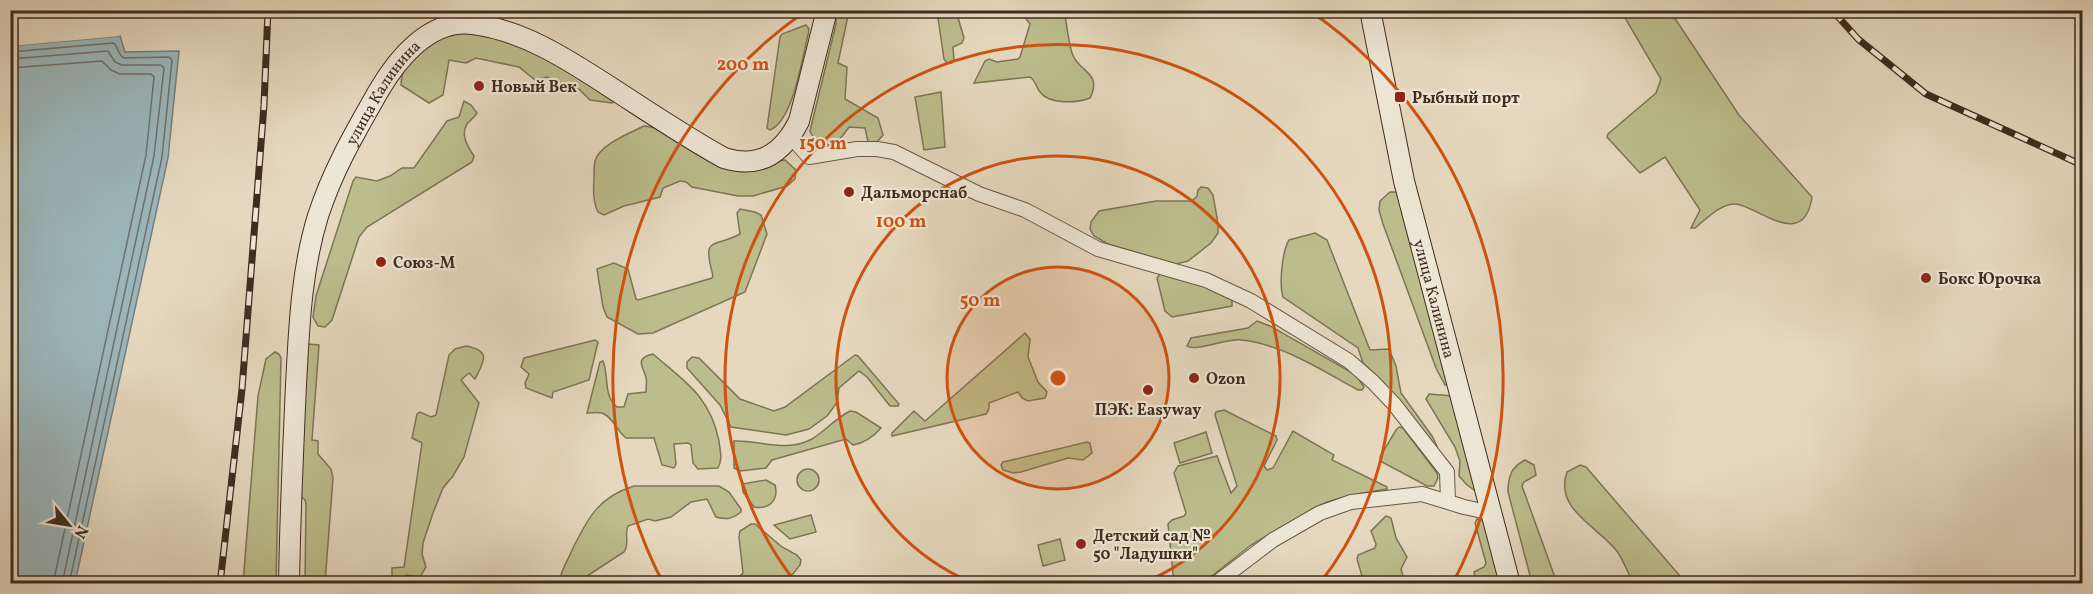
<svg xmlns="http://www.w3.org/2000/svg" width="2093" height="594" font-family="Vollkorn,serif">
	<rect width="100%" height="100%" fill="#e5d8be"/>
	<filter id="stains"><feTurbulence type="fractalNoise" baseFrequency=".00333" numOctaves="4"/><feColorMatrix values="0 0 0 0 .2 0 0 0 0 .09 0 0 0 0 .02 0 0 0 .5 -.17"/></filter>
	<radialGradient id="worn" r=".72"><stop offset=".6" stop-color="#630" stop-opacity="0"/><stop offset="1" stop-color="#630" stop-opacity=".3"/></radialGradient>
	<g fill="#bcbc8c" stroke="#7e7456" stroke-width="1.5">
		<path d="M1064,10C1067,25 1068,40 1072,53C1078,73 1103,71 1090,98C1077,103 1050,105 1040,92C1036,87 1036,81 1030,77L974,83L985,61L989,59L997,62L1018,59L1020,57L1030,24L1020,11Z"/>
		<path d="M836,11H849L838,63L847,67L845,99L878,118L883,135L877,142H868L865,128L849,127L838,142L833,145C821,145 814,141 810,131L836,24Z"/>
		<path d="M937,11H956L964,38L962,43L953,47L954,61L952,63H947L944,59Z"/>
		<path d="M1621,11H1670L1739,115L1812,197C1804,251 1759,207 1736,204C1721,203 1706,219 1695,228H1691L1700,210L1665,157L1640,173L1607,137L1608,134L1656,93L1661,79Z"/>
		<path d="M806,25L809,29L808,35C802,59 793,121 770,130L767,128L780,37L782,34Z"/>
		<path d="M470,30L519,44L554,62L614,102L612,103L590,100L580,90L547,77L535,80L519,67L476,58L466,63L449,60L443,95L429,103L401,85C402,47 440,38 470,30Z"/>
		<path d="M941,92L945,147L924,150L915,97Z"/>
		<path d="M464,101L471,105L477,113C475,117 471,119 467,124C460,135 468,147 474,156L472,162L367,227L359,237L332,320L325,327L318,326L313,317L316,296L353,181L356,177L377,181L390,176L402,168H414L447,121L459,117Z"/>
		<path d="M644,126C674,128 706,165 736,171C756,175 768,160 785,160L796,170L795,179L787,186L753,196H738L692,187L686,182L680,181L663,188L660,197L624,206L604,215L598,212C593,202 593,191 594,180C594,174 594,167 595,161C599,145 630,133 644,126Z"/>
		<path d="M1201,187L1208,188L1213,195L1218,223V233L1211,243L1188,261L1176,264L1108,244L1094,236L1090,229L1091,222L1099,211L1156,201H1192L1197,196L1198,190Z"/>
		<path d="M1390,192H1398L1448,385H1445L1436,368L1383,224L1379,210L1380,201Z"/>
		<path d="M740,209L755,212L761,215L767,234L745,292L653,333L638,334L607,317L603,307L597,269L614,263L628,269L636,299L638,300L712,278L713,276C702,235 712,249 740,234L737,213Z"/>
		<path d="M1315,233L1327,240L1370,350L1389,349L1396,366L1401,393L1432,436L1437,446L1436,448L1382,381L1363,363L1358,348L1283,297C1279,284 1282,252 1289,240Z"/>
		<path d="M1161,273L1204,286L1229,298L1232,300V306L1172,317L1165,311L1157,278Z"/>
		<path d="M1257,321L1270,326L1356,375L1364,387L1362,390H1358C1321,370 1284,345 1242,340C1227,338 1196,352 1187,346L1191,338L1248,328Z"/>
		<path d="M1025,333L1030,339L1028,357L1038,382L1047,392L1045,398L1028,401L1022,398L1018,392L989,403V409L986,414L892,436V433L914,411L925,421Z"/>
		<path d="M595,340L598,342L589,380L553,392L552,398L526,388L525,383L529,374L521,367L524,358Z"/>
		<path d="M307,344L319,345L312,440L318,441V454L331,469L333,478L325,583H305L306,504L305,500L297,493Z"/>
		<path d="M466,346C492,351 484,361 475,379L469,373L461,380L479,403L464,457L453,476L443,488L433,513L423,543L422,554L426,567L420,577L406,575L402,583H392V568L404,567L422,443L412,438L417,414L420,412L431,417L436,415L449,355L455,349Z"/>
		<path d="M275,352L279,354L281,358L276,583H243L258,396L266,359Z"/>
		<path d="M653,354C685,382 710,396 719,441C720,451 723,459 718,468L698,469L693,463L691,445L688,443L674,444L676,464L674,468L662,465L654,438H626C617,431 613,417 602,413C597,412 591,413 587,413L600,362L603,361C609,375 603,396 617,407H624L628,394L646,392C646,387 647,381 646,377C643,367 634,358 653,354Z"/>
		<path d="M855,355L858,356L899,404L898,406H890L867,377L859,371L839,388L837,402L833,408L827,416L809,429L786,435L731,427L720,405L687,368V362L692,357L699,358L740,399L774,411L785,407Z"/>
		<path d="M1429,394L1454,396L1478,493L1466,484L1459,476L1460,461L1455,447L1426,399Z"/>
		<path d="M1224,410L1276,436L1277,440L1264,466L1267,470L1273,468L1293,431L1334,455L1332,460L1387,487V489L1351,495L1327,502L1314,508L1251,545L1203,583H1174L1168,524L1172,520L1184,516L1186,513L1174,473L1178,466L1217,456L1231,493L1237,486L1215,415L1216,412Z"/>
		<path d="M850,411L856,412L881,428C874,436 864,443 853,445L846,439L772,460L766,468L740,471L734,468V441C760,440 786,453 812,439C825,431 836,418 850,411Z"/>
		<path d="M1399,427L1403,428L1437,473L1438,478L1434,486H1427L1382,462L1380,457L1396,430Z"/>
		<path d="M1206,432L1212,453L1180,463L1174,443Z"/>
		<path d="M1087,442L1090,443L1092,453L1083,460L1068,458L1021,472L1013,473L1003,470L1001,465L1003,462Z"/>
		<path d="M1525,460L1534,465L1536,475L1524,482L1522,486L1557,583H1532L1508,492C1508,477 1511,467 1525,460Z"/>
		<path d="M1580,465L1586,467L1686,583H1633C1628,573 1623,559 1616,550C1597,526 1554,509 1567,472Z"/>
		<circle cx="808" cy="480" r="11"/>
		<path d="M766,480L775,485C779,500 769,510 754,507L743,492L742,484Z"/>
		<path d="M634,486H719L729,492L741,509V512C732,519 727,520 716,517L707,499L691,502L671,517L655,521L648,519L628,526C624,534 630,544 624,552L581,580L574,583L562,581L560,579C562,568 569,558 573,548C589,516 599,497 634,486Z"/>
		<path d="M811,515L816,532L790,539L774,525Z"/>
		<path d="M1386,516L1391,518L1396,538L1407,557L1401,569L1404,579L1407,581L1416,578L1422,583H1364L1357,559L1358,555L1375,548L1376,544L1371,531Z"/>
		<path d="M1477,519L1488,521L1507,583H1476L1474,572L1484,567L1486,563L1475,523Z"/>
		<path d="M751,524H755L782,547L797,555L801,560L800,565L793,574L778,583H733L743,573L739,537L740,531Z"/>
		<path d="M1060,539L1065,560L1043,566L1038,545Z"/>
	</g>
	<path fill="#9bb7bc" stroke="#777f7d" stroke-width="1.5" d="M120,36L125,52L179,51L168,158L75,583L11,584V46Z"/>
	<g fill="#e5d8be">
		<path d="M58,11H61L59,13L10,19L11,16Z"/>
		<path d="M119,34L120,36L11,46L10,43Z"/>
	</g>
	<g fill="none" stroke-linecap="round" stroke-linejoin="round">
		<g stroke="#6e726e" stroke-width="1.5">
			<path d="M10,52L113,43C119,46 117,55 124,58L169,57L172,60L162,157L69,584"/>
			<path d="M10,59L108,51L115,62L122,65H161L164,68L154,156L62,584"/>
			<path d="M10,68L102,61L111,70L120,74H151L154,77L146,155L53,584"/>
		</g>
		<g stroke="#695747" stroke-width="16">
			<g id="minor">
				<path d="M791,137L809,157L857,149H877L894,152L979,194L1025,210L1098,249L1206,280L1251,301L1349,361L1373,382L1394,404L1447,472L1448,501"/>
				<path d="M1215,584L1273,540L1320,513L1351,502L1422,494L1464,507L1492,513"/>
			</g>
		</g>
		<g stroke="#402c1f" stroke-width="22">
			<g id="secondary">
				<path id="s1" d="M1370,10L1404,181L1510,584"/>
				<path id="s2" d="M289,584C290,517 293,451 296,385C299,329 301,271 318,216C333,170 354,134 378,92C397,59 430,18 473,24C522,30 567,59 607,85C646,110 684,136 724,158C760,169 783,153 799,121L827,10"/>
			</g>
		</g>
		<use href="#minor" stroke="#eee6d5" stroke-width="14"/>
		<use href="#secondary" stroke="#eee6d5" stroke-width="20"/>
		<g stroke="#402c1f" stroke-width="7">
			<g id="rail">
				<path d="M1832,10L1858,39L1926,94L2082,165"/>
				<path d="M220,584L242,389L264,105L268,10"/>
			</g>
		</g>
		<use href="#rail" stroke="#eee6d5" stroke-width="4.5" stroke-dasharray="14" stroke-linecap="butt"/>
	</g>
	<circle cx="1058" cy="378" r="111" fill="#cf520f" fill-opacity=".12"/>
	<g fill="none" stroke="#cf520f" stroke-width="3">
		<circle cx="1058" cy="378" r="111"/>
		<path d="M973 583A222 222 0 1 1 1143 583"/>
		<path d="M796 583A333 333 0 1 1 1320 583"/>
		<path d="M663 583A445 445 0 0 1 806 11M1310 11A445 445 0 0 1 1453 583"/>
	</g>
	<g fill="#8f2418" stroke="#eee6d5" stroke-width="2">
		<circle cx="479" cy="86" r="6"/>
		<rect x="1394" y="91" width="12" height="12" rx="3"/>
		<circle cx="849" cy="192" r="6"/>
		<circle cx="381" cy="262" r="6"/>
		<circle cx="1926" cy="278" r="6"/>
		<circle cx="1194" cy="378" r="6"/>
		<circle cx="1148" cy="390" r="6"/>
		<circle cx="1081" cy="544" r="6"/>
	</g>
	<g text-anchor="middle" stroke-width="4.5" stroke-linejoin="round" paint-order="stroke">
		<g font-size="16" font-weight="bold" fill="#402c1f" stroke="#eee6d5" text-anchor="start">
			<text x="491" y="92">Новый Век</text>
			<text x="1412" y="103">Рыбный порт</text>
			<text x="861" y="198">Дальморснаб</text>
			<text x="393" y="268">Союз-М</text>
			<text x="1938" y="284">Бокс Юрочка</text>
			<text x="1206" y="384">Ozon</text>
			<text x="1148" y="415" text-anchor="middle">ПЭК: Easyway</text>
			<text x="1093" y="541">Детский сад №<tspan x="1093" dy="18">50 "Ладушки"</tspan></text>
		</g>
		<g font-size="16" fill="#402c1f" stroke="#eee6d5">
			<text dy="6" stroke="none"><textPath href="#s2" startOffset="510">улица Калинина</textPath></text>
			<text dy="6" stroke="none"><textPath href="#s1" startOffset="296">улица Калинина</textPath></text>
		</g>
	</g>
	<circle cx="1058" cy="378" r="9" fill="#cf520f" stroke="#eee6d5" stroke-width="3"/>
	<g font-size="18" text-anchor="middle" font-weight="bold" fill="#cf520f" stroke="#eee6d5" stroke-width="4.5" stroke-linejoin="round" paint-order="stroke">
		<text x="743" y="70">200 m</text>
		<text x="823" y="149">150 m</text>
		<text x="901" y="227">100 m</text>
		<text x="980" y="306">50 m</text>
	</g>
	<rect width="2093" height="594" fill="none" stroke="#e5d8be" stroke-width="36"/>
	<rect x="12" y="12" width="2069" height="570" fill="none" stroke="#402c1f" stroke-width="3"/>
	<rect x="18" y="18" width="2057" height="558" fill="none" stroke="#402c1f" stroke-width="1.5"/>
	<g transform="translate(69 525) rotate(120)" stroke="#eee6d5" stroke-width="4.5" paint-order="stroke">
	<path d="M0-4.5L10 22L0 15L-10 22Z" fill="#402c1f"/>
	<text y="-9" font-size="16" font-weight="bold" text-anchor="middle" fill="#402c1f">N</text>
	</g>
	<rect width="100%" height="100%" filter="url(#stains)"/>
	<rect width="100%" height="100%" fill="url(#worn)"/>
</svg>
